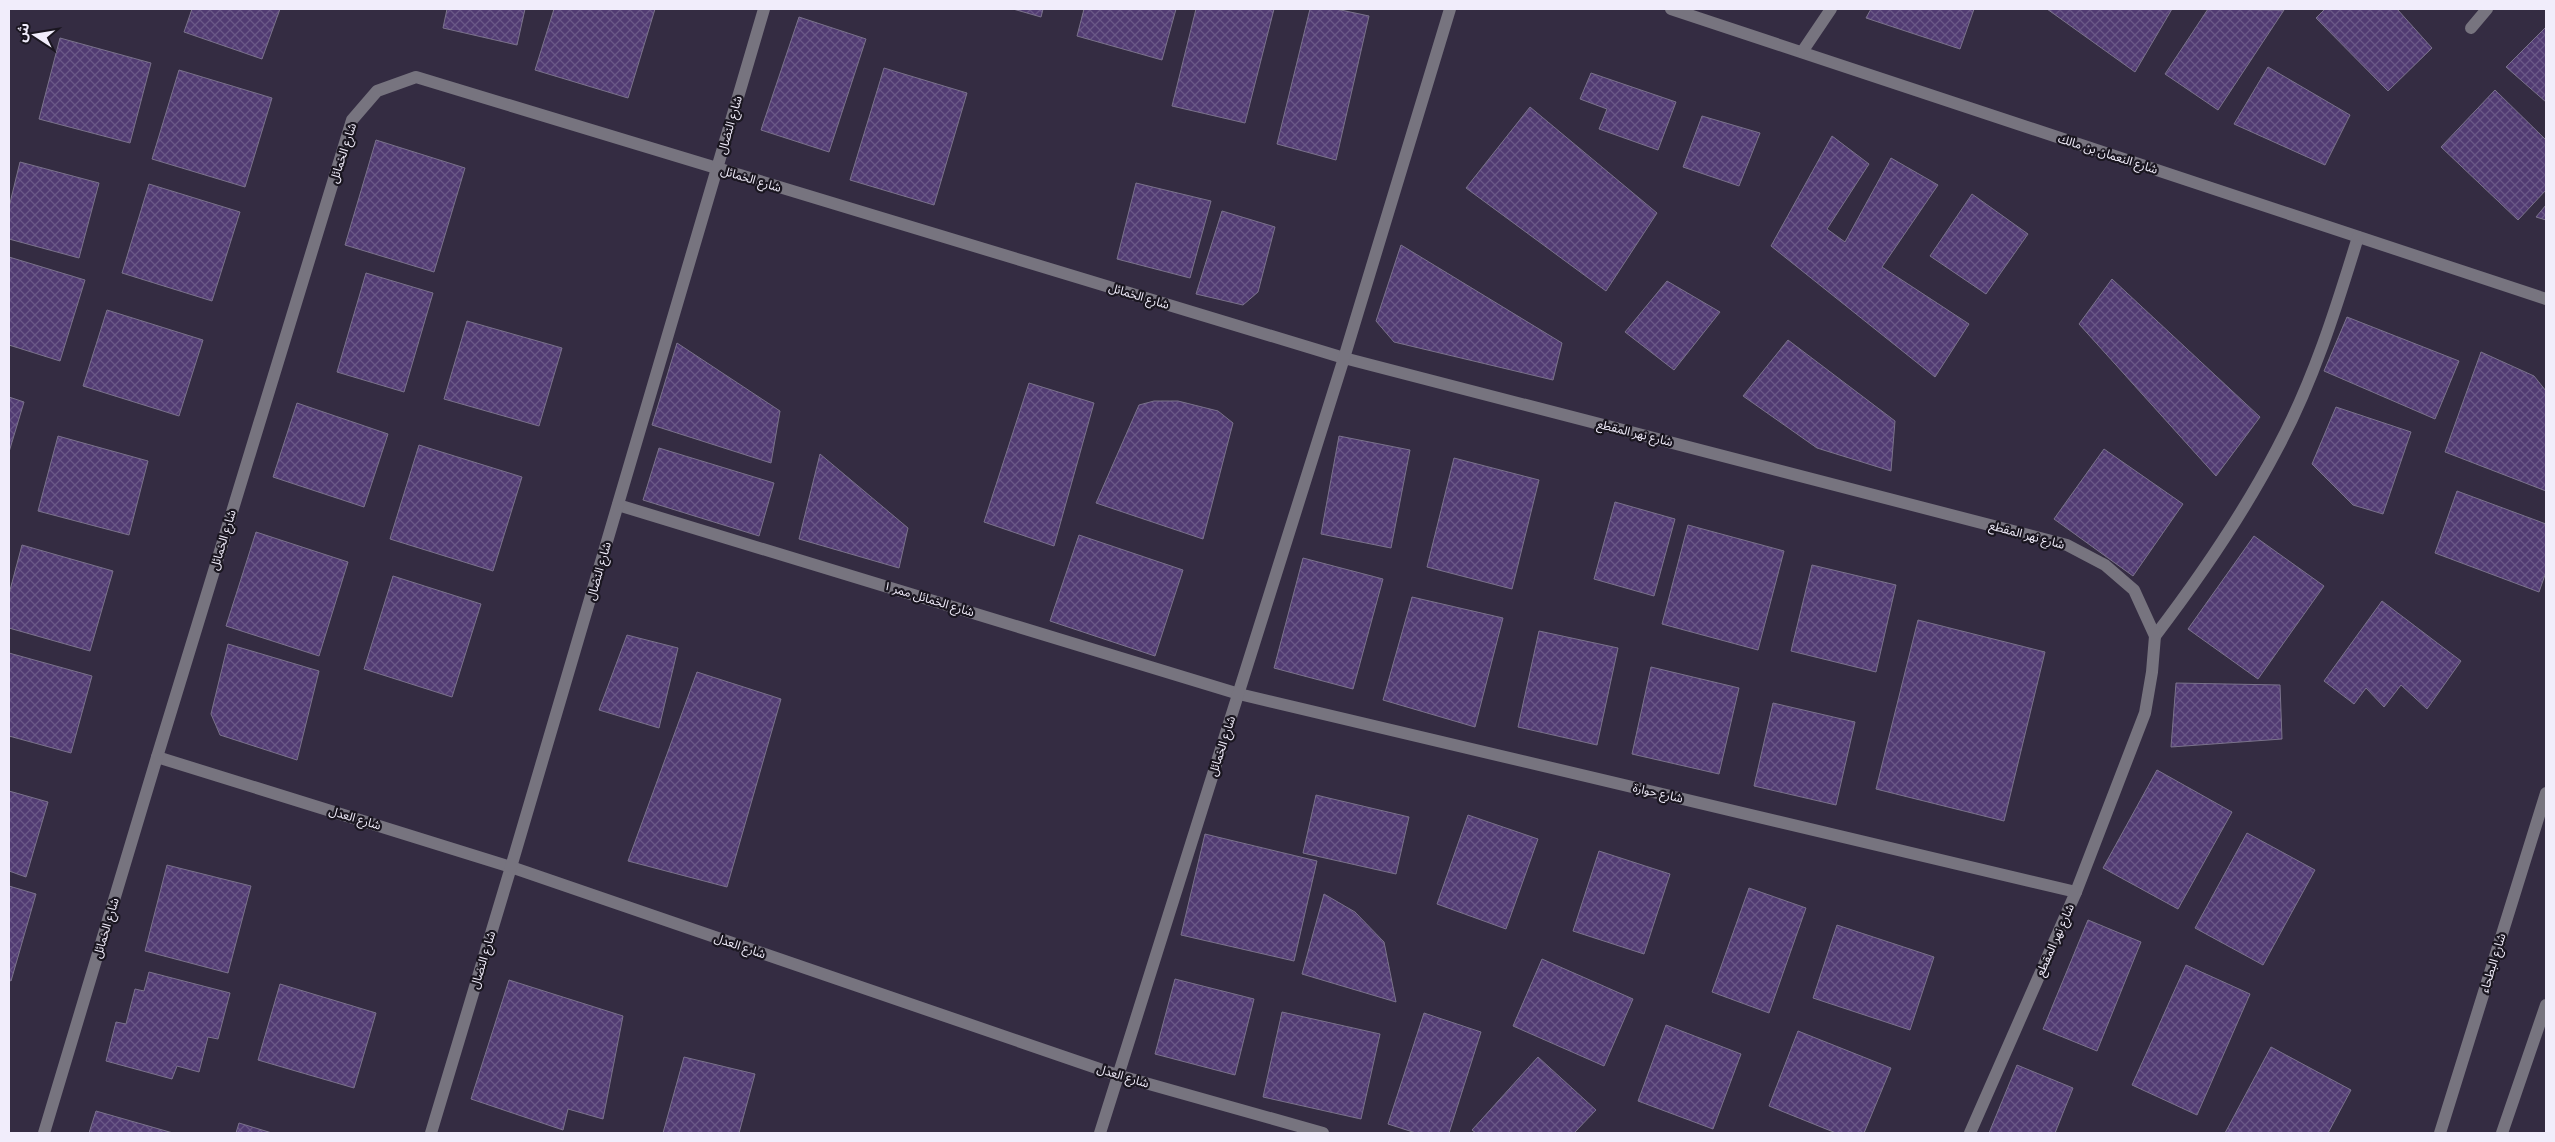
<svg xmlns="http://www.w3.org/2000/svg" width="2555" height="1142" font-family="'PT Sans','Noto Sans Arabic',sans-serif">
	<defs>
		<pattern id="building-cross-hatch" width="8" height="8" patternUnits="userSpaceOnUse" patternTransform="scale(1.25)"><rect width="8" height="8" fill="#513b72"/><path d="M0 0l8 8M0 8l8-8" fill="none" stroke="#6a5887"/></pattern>
	</defs>
	<rect width="100%" height="100%" fill="#342c42"/>
	<g fill="url(#building-cross-hatch)" stroke="#7a728b">
		<path d="M192,9H280L262,59L184,32Z"/>
		<path d="M447,9H525L517,45L443,28Z"/>
		<path d="M554,9H655L628,98L535,70Z"/>
		<path d="M1013,9H1043L1041,17Z"/>
		<path d="M1084,9H1176L1162,60L1077,36Z"/>
		<path d="M1196,9H1274L1245,123L1172,106Z"/>
		<path d="M1310,9H1336L1369,16L1336,160L1277,144Z"/>
		<path d="M1871,9H1974L1960,49L1866,18Z"/>
		<path d="M2047,9H2172L2135,72Z"/>
		<path d="M2208,9L2284,10L2218,110L2165,74Z"/>
		<path d="M2325,9H2397L2432,48L2388,91L2316,18Z"/>
		<path d="M799,17L866,39L829,152L761,130Z"/>
		<path d="M2546,27V102L2506,67Z"/>
		<path d="M60,38L151,63L130,143L39,119Z"/>
		<path d="M2268,67L2350,115L2325,165L2234,124Z"/>
		<path d="M884,68L967,93L934,205L850,180Z"/>
		<path d="M179,70L272,98L245,187L152,159Z"/>
		<path d="M1591,73L1676,102L1658,150L1599,129L1607,109L1580,99Z"/>
		<path d="M2495,90L2546,140V190L2518,220L2441,147Z"/>
		<path d="M1530,107L1657,213L1606,291L1466,188Z"/>
		<path d="M1702,116L1760,133L1739,186L1683,167Z"/>
		<path d="M1832,136L1869,164L1827,229L1845,242L1891,158L1938,185L1882,267L1969,324L1935,377L1771,246Z"/>
		<path d="M376,140L465,168L434,272L345,245Z"/>
		<path d="M20,162L99,183L79,258L9,239V207Z"/>
		<path d="M1136,183L1211,201L1190,278L1117,259Z"/>
		<path d="M149,184L240,212L212,301L122,273Z"/>
		<path d="M1972,194L2028,234L1986,294L1930,256Z"/>
		<path d="M2546,205V220L2536,217Z"/>
		<path d="M1222,211L1275,227L1258,292L1243,305L1196,294Z"/>
		<path d="M1401,245L1562,343L1553,380L1394,342L1376,321Z"/>
		<path d="M9,257L85,280L60,361L9,345Z"/>
		<path d="M366,273L433,293L404,392L337,372Z"/>
		<path d="M2112,279L2260,417L2216,476L2079,324Z"/>
		<path d="M1667,281L1720,312L1674,370L1625,332Z"/>
		<path d="M107,310L203,340L179,416L83,386Z"/>
		<path d="M2347,317L2459,361L2435,419L2324,371Z"/>
		<path d="M467,321L562,348L539,426L444,399Z"/>
		<path d="M1788,340L1895,421L1891,471L1817,448L1743,396Z"/>
		<path d="M677,343L780,411L771,463L652,425Z"/>
		<path d="M2481,352L2534,376L2546,391V491L2445,452Z"/>
		<path d="M1029,383L1094,403L1054,546L984,522Z"/>
		<path d="M9,397L24,402L9,452Z"/>
		<path d="M1154,401H1178L1218,411L1233,423L1203,539L1096,503L1139,405Z"/>
		<path d="M297,403L388,434L364,507L273,477Z"/>
		<path d="M2336,407L2411,432L2383,514L2353,505L2312,464Z"/>
		<path d="M58,436L148,461L129,535L38,511Z"/>
		<path d="M1339,436L1410,450L1391,548L1321,534Z"/>
		<path d="M419,445L522,477L493,571L390,539Z"/>
		<path d="M659,448L774,483L759,536L643,500Z"/>
		<path d="M2104,449L2183,504L2133,576L2054,519Z"/>
		<path d="M820,454L908,528L899,568L799,539Z"/>
		<path d="M1454,458L1539,480L1512,589L1427,567Z"/>
		<path d="M2457,491L2546,524V572L2539,592L2435,553Z"/>
		<path d="M1615,502L1675,519L1654,596L1594,579Z"/>
		<path d="M1688,525L1784,551L1758,650L1662,624Z"/>
		<path d="M256,532L348,562L319,656L226,626Z"/>
		<path d="M1079,535L1183,570L1155,656L1050,621Z"/>
		<path d="M2254,536L2324,586L2258,679L2188,629Z"/>
		<path d="M22,545L113,571L90,651L9,628V594Z"/>
		<path d="M1303,558L1383,579L1353,689L1274,668Z"/>
		<path d="M1812,565L1896,585L1876,672L1791,651Z"/>
		<path d="M393,576L481,604L452,697L364,669Z"/>
		<path d="M1412,597L1503,618L1475,727L1383,700Z"/>
		<path d="M2382,601L2461,661L2427,709L2401,685L2384,707L2366,688L2354,704L2324,681Z"/>
		<path d="M1918,620L2045,652L2004,821L1876,789Z"/>
		<path d="M1539,631L1618,648L1597,745L1518,727Z"/>
		<path d="M627,635L678,648L659,728L599,710Z"/>
		<path d="M228,644L319,671L297,760L220,735L211,714Z"/>
		<path d="M9,653L92,676L71,753L9,736Z"/>
		<path d="M1651,667L1739,688L1719,774L1632,754Z"/>
		<path d="M697,672L781,699L727,887L628,861Z"/>
		<path d="M2176,683L2280,685L2282,739L2171,747Z"/>
		<path d="M1773,703L1855,722L1836,805L1754,786Z"/>
		<path d="M2157,770L2232,812L2178,909L2103,868Z"/>
		<path d="M9,791L48,802L26,877L9,871Z"/>
		<path d="M1316,795L1409,817L1396,874L1303,853Z"/>
		<path d="M1468,815L1538,839L1506,929L1437,904Z"/>
		<path d="M2247,833L2315,870L2263,965L2195,928Z"/>
		<path d="M1205,834L1317,861L1294,961L1181,935Z"/>
		<path d="M1599,851L1670,874L1644,954L1573,931Z"/>
		<path d="M167,865L251,886L228,973L145,951Z"/>
		<path d="M9,886L36,894L11,981L9,980Z"/>
		<path d="M1749,888L1806,908L1769,1013L1712,992Z"/>
		<path d="M1324,894L1355,912L1384,942L1396,1002L1302,974Z"/>
		<path d="M2088,920L2141,942L2097,1051L2043,1029Z"/>
		<path d="M1837,925L1934,957L1910,1030L1813,998Z"/>
		<path d="M1542,959L1633,999L1604,1066L1513,1026Z"/>
		<path d="M2186,965L2250,994L2197,1115L2132,1085Z"/>
		<path d="M149,972L230,993L218,1039L208,1037L199,1072L177,1066L172,1079L106,1061L116,1022L126,1024L135,989L144,991Z"/>
		<path d="M1175,979L1254,999L1235,1075L1155,1054Z"/>
		<path d="M509,980L623,1016L603,1119L568,1109L563,1130L471,1099Z"/>
		<path d="M280,984L376,1013L354,1088L258,1060Z"/>
		<path d="M1282,1012L1380,1034L1361,1119L1263,1097Z"/>
		<path d="M1424,1013L1481,1032L1449,1133H1416L1388,1124Z"/>
		<path d="M1666,1025L1741,1054L1713,1129L1638,1101Z"/>
		<path d="M1798,1031L1891,1068L1864,1133H1836L1769,1106Z"/>
		<path d="M2271,1047L2351,1090L2328,1133H2225Z"/>
		<path d="M684,1057L755,1074L739,1133H663Z"/>
		<path d="M1538,1057L1596,1110L1574,1133H1476L1472,1130Z"/>
		<path d="M2017,1065L2073,1088L2055,1133H1989Z"/>
		<path d="M96,1111L173,1133H89Z"/>
		<path d="M239,1123L272,1133H236Z"/>
	</g>
	<g fill="none" stroke-linecap="round" stroke-linejoin="round">
		<g stroke="#77747f" stroke-width="12">
			<path d="M1671,9L2546,299"/>
			<path d="M2471,28L2487,9"/>
			<path d="M1802,52L1831,9"/>
			<path d="M618,505L1239,694L2076,892"/>
			<path d="M2155,636C2200,577 2242,516 2277,449C2313,382 2336,309 2358,237"/>
			<path d="M157,757L511,867L1117,1075L1323,1133"/>
			<path d="M44,1133L157,757L352,120L377,91L416,77L1344,358L2067,545L2105,565L2134,590L2155,636L2152,672L2145,713L2076,892L1970,1133"/>
			<path d="M431,1133L511,867L764,9"/>
			<path d="M1100,1133L1344,358L1450,9"/>
			<path d="M2440,1133L2546,793"/>
			<path d="M2502,1133L2546,1005"/>
		</g>
	</g>
	<g text-anchor="middle" stroke-width="4.5" stroke-linejoin="round" paint-order="stroke">
		<g font-size="12" fill="#f1edfb" stroke="#1a1620">
			<text transform="translate(730 125) rotate(-74)" y="4">شارع النضال</text>
			<text transform="translate(343 153) rotate(-72)" y="4">شارع الخمائل</text>
			<text transform="translate(2108 154) rotate(18)" y="4">شارع النعمان بن مالك</text>
			<text transform="translate(751 179) rotate(17)" y="4">شارع الخمائل</text>
			<text transform="translate(1139 296) rotate(17)" y="4">شارع الخمائل</text>
			<text transform="translate(1635 433) rotate(14)" y="4">شارع نهر المقطع</text>
			<text transform="translate(2027 535) rotate(15)" y="4">شارع نهر المقطع</text>
			<text transform="translate(223 540) rotate(-73)" y="4">شارع الخمائل</text>
			<text transform="translate(599 571) rotate(-74)" y="4">شارع النضال</text>
			<text transform="translate(929 599) rotate(17)" y="4">شارع الخمائل ممر ١</text>
			<text transform="translate(1222 746) rotate(-72)" y="4">شارع الخمائل</text>
			<text transform="translate(1658 793) rotate(13)" y="4">شارع حوارة</text>
			<text transform="translate(355 818) rotate(17)" y="4">شارع العدل</text>
			<text transform="translate(106 928) rotate(-73)" y="4">شارع الخمائل</text>
			<text transform="translate(2055 940) rotate(-66)" y="4">شارع نهر المقطع</text>
			<text transform="translate(740 946) rotate(19)" y="4">شارع العدل</text>
			<text transform="translate(483 960) rotate(-73)" y="4">شارع النضال</text>
			<text transform="translate(2493 963) rotate(-73)" y="4">شارع البطحاء</text>
			<text transform="translate(1123 1076) rotate(17)" y="4">شارع العدل</text>
		</g>
	</g>
	<rect width="2555" height="1142" fill="none" stroke="#f1edfb" stroke-width="20"/>
	<g transform="translate(35 35) rotate(282)" stroke="#1a1620" stroke-width="4" paint-order="stroke">
	<path d="M0-4L9 19L0 12L-9 19Z" fill="#f1edfb"/>
	<text y="-8" font-size="14" font-weight="bold" text-anchor="middle" fill="#f1edfb">ش</text>
	</g>
</svg>
